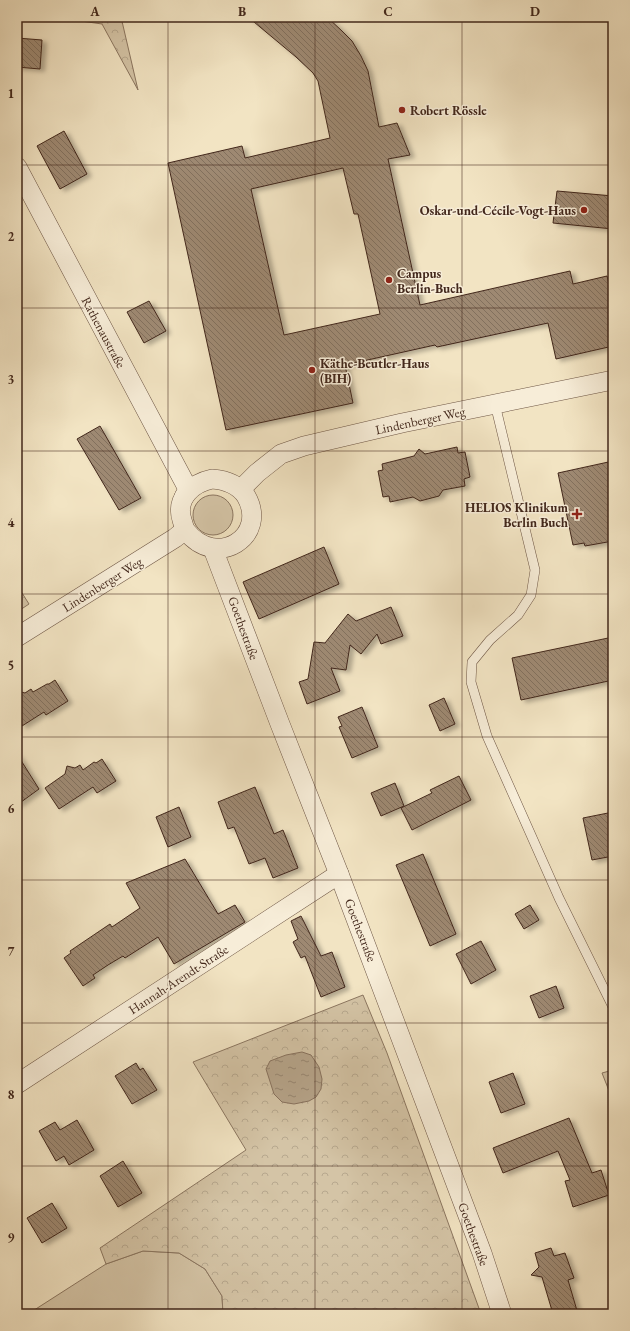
<svg xmlns="http://www.w3.org/2000/svg" width="630" height="1331" font-family="'EB Garamond',serif">
	<defs>
		<pattern id="forest-crowns" width="20" height="18" patternUnits="userSpaceOnUse"><rect width="20" height="18" fill="#d4c4a6"/><path d="M2 6a3 3 0 1 1 6 0M12 15a3 3 0 1 1 6 0" fill="none" stroke="#b7a88e"/></pattern>
		<pattern id="water-ripples" width="26" height="14" patternUnits="userSpaceOnUse"><rect width="26" height="14" fill="#b6a48a"/><path d="M2 4q2-2 4 0t4 0M15 11q2-2 4 0t4 0" fill="none" stroke="#968670"/></pattern>
		<pattern id="building-back-hatch" width="6" height="6" patternUnits="userSpaceOnUse"><rect width="6" height="6" fill="#9e8972"/><path d="M-1 5l2 2M0 0l6 6M5-1l2 2" fill="none" stroke="#82705d"/></pattern>
		<filter id="shadow"><feDropShadow dx="4.5" dy="2.5" stdDeviation="2" flood-color="#0004"/></filter>
	</defs>
	<rect width="100%" height="100%" fill="#f2e4c3"/>
	<filter id="stains"><feTurbulence type="fractalNoise" baseFrequency=".005" numOctaves="4"/><feColorMatrix values="0 0 0 0 .2 0 0 0 0 .09 0 0 0 0 .02 0 0 0 .5 -.17"/></filter>
	<radialGradient id="worn" r=".72"><stop offset=".6" stop-color="#630" stop-opacity="0"/><stop offset="1" stop-color="#630" stop-opacity=".3"/></radialGradient>
	<g fill="#d4c4a6" stroke="#8b7660">
		<circle cx="213" cy="515" r="20"/>
		<path d="M143,1251L179,1253L205,1269L222,1296L223,1314H28L106,1264Z"/>
	</g>
	<g fill="url(#forest-crowns)" stroke="#8b7660">
		<path d="M53,17H121L138,90L102,24Z"/>
		<path d="M17,585L29,604L17,612Z"/>
		<path d="M363,995L387,1053L481,1314H223L222,1296L205,1269L179,1253L143,1251L106,1264L100,1248L246,1150L193,1062Z"/>
		<path d="M613,1070V1101L602,1073Z"/>
	</g>
	<path fill="url(#water-ripples)" stroke="#88725e" d="M302,1052L311,1055L319,1067L322,1079L321,1089L316,1097L309,1101L294,1104L282,1102L274,1094L266,1069L270,1061L286,1055Z"/>
	<g fill="url(#building-back-hatch)" stroke="#42271b" fill-rule="evenodd" filter="url(#shadow)">
		<path d="M248,17H327L342,31L352,41L361,56L368,71L379,127L397,123L410,155L388,159L420,305L570,271L573,284L607,276L613,300V346L556,359L548,323L437,347L435,345L345,365L353,403L226,430L168,163L242,146L245,158L330,138L318,81L313,73L296,57ZM343,168L354,214H358L380,314L284,335L251,189Z"/>
		<path d="M17,38L42,40L40,69L17,67Z"/>
		<path d="M64,131L87,174L60,189L37,146Z"/>
		<path d="M557,191L613,196V229L553,223Z"/>
		<path d="M149,301L166,331L144,343L127,312Z"/>
		<path d="M100,426L141,498L119,510L77,439Z"/>
		<path d="M457,447L458,453L465,452L470,477L464,479L465,486L443,490L439,496L420,501L413,497L390,502L389,496L383,497L378,471L383,470L382,464L414,456L419,449L425,454Z"/>
		<path d="M613,461V541L585,546L584,543L573,545L558,473Z"/>
		<path d="M324,547L339,584L259,619L243,582Z"/>
		<path d="M391,607L403,636L381,644L377,634L361,654L350,645L346,670L331,668L340,691L307,704L299,682L308,679L314,642L325,643L348,614L356,621Z"/>
		<path d="M613,637V680L521,700L512,658Z"/>
		<path d="M55,680L68,701L46,715L44,712L22,726L17,717V691L25,693L31,689L33,692L47,684H49Z"/>
		<path d="M444,698L455,724L440,731L429,705Z"/>
		<path d="M362,707L378,747L352,758L339,727L342,726L338,717Z"/>
		<path d="M17,754L39,789L17,805Z"/>
		<path d="M102,759L116,781L97,793L93,787L59,809L45,788L65,774L67,766L75,768L80,765L83,770L94,762L96,763Z"/>
		<path d="M459,776L471,800L412,830L401,808L432,793L430,790Z"/>
		<path d="M395,783L404,806L381,816L371,793Z"/>
		<path d="M255,787L274,834L283,830L298,868L273,878L265,858L249,864L234,827L228,829L218,802Z"/>
		<path d="M179,807L191,837L168,847L156,817Z"/>
		<path d="M613,812V856L592,860L583,818Z"/>
		<path d="M423,854L456,934L430,946L396,865Z"/>
		<path d="M185,859L218,914L235,905L245,922L174,964L158,937L125,958L123,956L108,965L93,975L95,978L83,986L64,958L71,953L70,951L110,924L112,927L140,908L126,883Z"/>
		<path d="M530,905L539,920L524,929L515,914Z"/>
		<path d="M301,916L321,956L332,952L345,987L321,997L305,956L301,958L293,942L298,939L291,921Z"/>
		<path d="M481,941L496,970L471,984L456,954Z"/>
		<path d="M556,986L564,1008L539,1018L530,996Z"/>
		<path d="M136,1063L140,1070L143,1068L157,1090L132,1104L115,1076Z"/>
		<path d="M513,1073L525,1104L501,1113L489,1082Z"/>
		<path d="M569,1118L592,1173L601,1170L609,1195L573,1207L565,1181L570,1180L558,1151L503,1173L493,1148Z"/>
		<path d="M77,1120L94,1150L69,1165L64,1156L56,1161L39,1131L55,1122L60,1130Z"/>
		<path d="M123,1161L142,1193L118,1207L100,1176Z"/>
		<path d="M52,1203L67,1228L42,1243L27,1218Z"/>
		<path d="M551,1248L554,1256L565,1253L574,1278L568,1280L578,1314H553L542,1277L531,1275L539,1267L535,1253Z"/>
	</g>
	<g fill="none" stroke-linecap="round" stroke-linejoin="round">
		<g stroke="#6e5645" stroke-width="10">
			<path id="service" d="M495,404L535,570L531,595L518,615L490,640L472,662L471,682L487,736L559,898L613,1007"/>
		</g>
		<g stroke="#6e5645" stroke-width="20">
			<g id="minor">
				<path d="M17,167L188,489L184,497"/>
				<path d="M212,479C226,480 238,484 246,496C269,536 217,570 186,531C184,528 183,523 182,520C175,498 193,483 212,479Z"/>
				<path d="M241,489L257,473L281,454L304,446L402,423L613,380"/>
				<path d="M213,549L280,724L339,874L482,1253L502,1314"/>
				<path d="M17,637L175,538L185,530"/>
				<path d="M17,1084L339,874"/>
			</g>
		</g>
		<use href="#service" stroke="#f7edd8" stroke-width="9"/>
		<use href="#minor" stroke="#f7edd8" stroke-width="19"/>
	</g>
	<path fill="none" stroke="#42271b" stroke-width="1" stroke-opacity="0.55" d="M168,17V1314M315,17V1314M462,17V1314M17,165H613M17,308H613M17,451H613M17,594H613M17,737H613M17,880H613M17,1023H613M17,1166H613"/>
	<g fill="#8f2418" stroke="#f7edd8" stroke-width="1.5">
		<circle cx="402" cy="110" r="4"/>
		<circle cx="584" cy="210" r="4"/>
		<circle cx="389" cy="280" r="4"/>
		<circle cx="312" cy="370" r="4"/>
		<path d="M575 508h4v4h4v4h-4v4h-4v-4h-4v-4h4z"/>
	</g>
	<g text-anchor="middle" stroke-width="3" stroke-linejoin="round" paint-order="stroke">
		<g font-size="13" font-weight="bold" fill="#42271b" stroke="#f7edd8" text-anchor="start">
			<text x="410" y="115">Robert Rössle</text>
			<text x="576" y="215" text-anchor="end">Oskar-und-Cécile-Vogt-Haus</text>
			<text x="397" y="278">Campus<tspan x="397" dy="15">Berlin-Buch</tspan></text>
			<text x="320" y="368">Käthe-Beutler-Haus<tspan x="320" dy="15">(BIH)</tspan></text>
			<text x="568" y="512" text-anchor="end">HELIOS Klinikum<tspan x="568" dy="15">Berlin Buch</tspan></text>
		</g>
		<g font-size="13" fill="#42271b" stroke="#f7edd8">
			<text transform="translate(104 332) rotate(62)" y="5">Rathenaustraße</text>
			<text transform="translate(420 420) rotate(-12)" y="5">Lindenberger Weg</text>
			<text transform="translate(102 584) rotate(-32)" y="5">Lindenberger Weg</text>
			<text transform="translate(244 628) rotate(70)" y="5">Goethestraße</text>
			<text transform="translate(361 930) rotate(69)" y="5">Goethestraße</text>
			<text transform="translate(178 979) rotate(-33)" y="5">Hannah-Arendt-Straße</text>
			<text transform="translate(474 1234) rotate(70)" y="5">Goethestraße</text>
		</g>
	</g>
	<rect width="630" height="1331" fill="none" stroke="#f2e4c3" stroke-width="44"/>
	<rect x="22" y="22" width="586" height="1287" fill="none" stroke="#42271b" stroke-width="1.5"/>
	<g font-size="13" text-anchor="middle" font-weight="bold" fill="#42271b">
		<text x="95" y="16">A</text>
		<text x="242" y="16">B</text>
		<text x="388" y="16">C</text>
		<text x="535" y="16">D</text>
		<text x="11" y="98">1</text>
		<text x="11" y="241">2</text>
		<text x="11" y="384">3</text>
		<text x="11" y="527">4</text>
		<text x="11" y="670">5</text>
		<text x="11" y="813">6</text>
		<text x="11" y="956">7</text>
		<text x="11" y="1099">8</text>
		<text x="11" y="1242">9</text>
	</g>
	<rect width="100%" height="100%" filter="url(#stains)"/>
	<rect width="100%" height="100%" fill="url(#worn)"/>
</svg>
